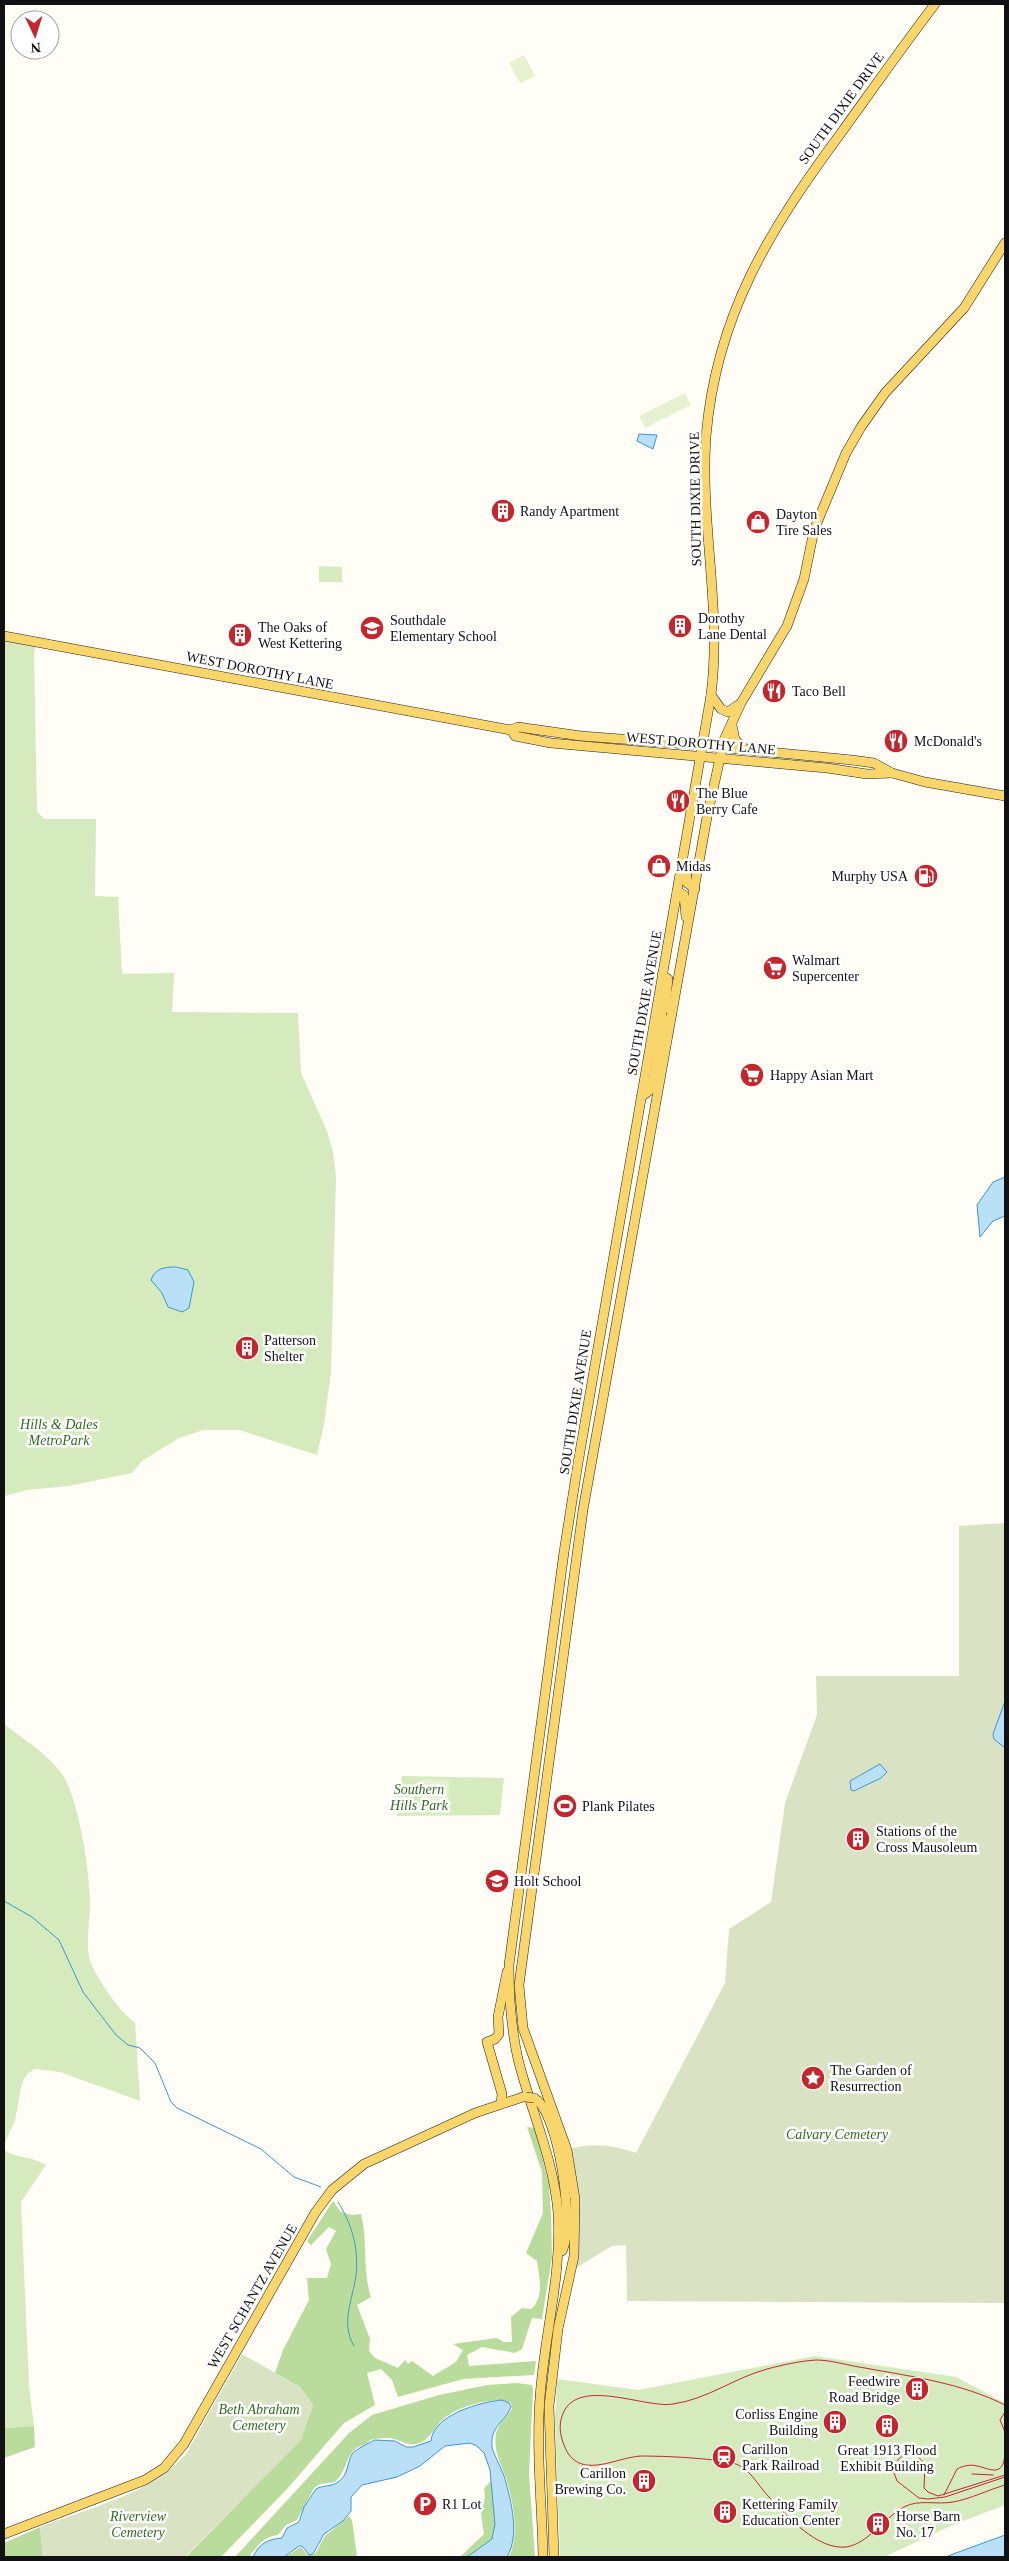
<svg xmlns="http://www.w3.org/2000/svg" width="1009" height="2561" font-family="Georgia,serif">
	<rect width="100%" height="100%" fill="#fffdf5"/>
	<g fill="#d5ebbd">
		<path d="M319,566L342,567V582H319Z"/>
		<path d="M4,636L36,645L34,652L37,812L45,819H96L95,896L118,897L122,974L174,973L172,1012L298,1013L301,1073L327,1131L333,1152L336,1177L331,1372L324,1424L317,1455L239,1430H203L179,1438L142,1461L132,1473L69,1486L27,1490L4,1496Z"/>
		<path d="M4,1724C23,1739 47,1753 62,1774C79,1799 90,1873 90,1904C90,1922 86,1940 89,1957C92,1972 122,2016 135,2022L140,2101L60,2072L35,2069L27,2074L22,2083L15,2120L4,2145Z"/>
		<path d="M402,1776L504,1778L500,1815L397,1816Z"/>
		<path d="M4,2149C12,2158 32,2156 46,2165L21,2202L29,2385L34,2426L4,2428Z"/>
		<path d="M815,2356L956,2377L1005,2403V2505L953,2525L884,2557H560L555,2419L557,2379L638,2390Z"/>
	</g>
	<g fill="#b9dc9c">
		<path d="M527,2127L535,2128L549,2185L551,2215L552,2257L542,2319L532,2318L522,2349L515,2353L482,2347L467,2355L469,2366L536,2361L534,2375L463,2379L398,2397L392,2380L381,2369L367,2373L375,2405L344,2423L287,2489L221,2557H186L301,2439L313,2405L300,2387L275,2373L283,2350L309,2300L307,2278H327L331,2264L326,2249L336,2231L329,2227L311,2245L307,2241L333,2201L341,2212L352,2215L361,2214C368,2242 362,2269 371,2297L357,2305L370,2339L369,2351L375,2358L398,2368L405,2360L408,2364L412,2361L433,2376L456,2362L463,2350L453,2344L497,2338L504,2342H512L511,2317L522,2308L531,2309C545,2297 539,2277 537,2261L526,2253L543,2213L542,2172Z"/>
		<path d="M517,2383L532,2385L533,2390L529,2474L535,2557H509C520,2534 513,2502 506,2478C501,2463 493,2451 496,2434C498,2424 506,2417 512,2409L511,2403C496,2395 455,2407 443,2419C435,2426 430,2440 419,2443C409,2446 406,2443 397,2440C389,2437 379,2438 370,2440C366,2446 359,2445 354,2450C345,2460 347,2470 335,2482L320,2484L314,2488L297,2520L286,2525L278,2535C263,2537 258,2545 249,2557H235L349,2433L372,2415L439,2395L487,2385Z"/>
		<path d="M34,2426L35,2447L4,2458V2428Z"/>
		<path d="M491,2481L495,2524L492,2539L467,2557H460L484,2534L481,2514L485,2497L484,2488Z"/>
		<path d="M349,2516L352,2520L357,2557H285L301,2547L307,2555L315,2554L325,2536Z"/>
		<path d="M40,2527L43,2557H4V2543Z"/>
	</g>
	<g fill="#d9e3c4">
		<path d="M1005,1523V2303L627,2301L626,2245L612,2246L571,2271L575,2239L567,2150C592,2142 612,2145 636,2153L725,1983L729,1929L771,1902L785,1803L817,1715L816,1676H959V1526Z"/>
		<path d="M242,2354L300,2387L313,2405L301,2440L185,2557H43L40,2527C88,2508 152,2494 186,2454Z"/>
	</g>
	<g fill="#e6f2cf">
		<path d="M524,55L535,76L520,83L509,63Z"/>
		<path d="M685,393L691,405L645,428L639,416Z"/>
		<path d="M423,1779L449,1780L448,1807L423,1806Z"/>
	</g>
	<g fill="#b9e0f7" stroke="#3f96cf">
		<path d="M639,434L657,435L653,449L637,441Z"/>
		<path d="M1005,1177V1216L993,1221L980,1237L977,1205L993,1182Z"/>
		<path d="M176,1267L188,1270L194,1282L189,1308L182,1312L168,1307L162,1293L151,1280C155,1268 165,1267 176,1267Z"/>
		<path d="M1005,1701V1748L994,1739L993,1734Z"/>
		<path d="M880,1764L887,1772L881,1778L854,1791L851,1790L850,1781Z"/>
		<path d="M502,2400L509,2403L511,2407C505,2422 490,2426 492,2447C493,2453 503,2471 505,2479C511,2501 520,2535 507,2557H467L492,2539L495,2524L490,2470L484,2453L477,2446L470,2443L445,2446L420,2466L397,2477L362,2485L351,2497V2511L343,2521L324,2534L313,2554L309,2555L302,2546H299L284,2557H253C259,2543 269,2539 282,2538L287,2528L299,2522L304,2507L316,2489C322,2485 332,2487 338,2482C348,2476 347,2463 352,2454C355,2450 370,2442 375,2440L395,2441L406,2447H413L431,2441C433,2415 480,2402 502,2400Z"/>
		<path d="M1005,2535V2557H946L953,2554Z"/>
	</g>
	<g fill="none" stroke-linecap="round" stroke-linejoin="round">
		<g stroke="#3f96cf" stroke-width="1">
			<path d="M4,1901L32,1917L59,1940L83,1992L116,2035L128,2045L140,2048L155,2063L171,2102L177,2108L261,2149L294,2177L321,2187"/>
			<path d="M338,2202C352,2224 359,2249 356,2275C353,2299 340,2323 354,2346"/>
		</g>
		<g stroke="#222" stroke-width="10">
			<g id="major">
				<path d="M4,636L511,730L518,727L581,736L687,744L852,760L874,763L892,773L925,782L1005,796"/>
				<path d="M711,695L721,709L728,712L738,705"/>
				<path d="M732,725L735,740L745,749"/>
				<path d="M511,730L515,736L551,743L827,768L867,774L892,773"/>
				<path d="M686,869L687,883L695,889"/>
				<path d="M677,891L684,895L686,917"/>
				<path d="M662,975L668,979L666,998L670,1010"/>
				<path d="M641,1097L649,1091L653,1081L663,1021L660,1001"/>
				<path d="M534,2098C559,2111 575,2227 562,2251"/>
				<path d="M501,2104L502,2094L487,2042L495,2039L499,2034L498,2017L507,1972"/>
				<path d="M4,2534L145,2480L164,2468L184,2444L315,2213L332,2190L364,2164L475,2113L526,2096"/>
				<path d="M543,2557C542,2504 536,2451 540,2398C544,2336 562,2276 558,2213C554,2160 531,2111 518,2059C511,2028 509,1997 509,1965L564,1552L578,1463L711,695C722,609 700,523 706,437C716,315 770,229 841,133C872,90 903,46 935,4"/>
				<path d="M554,2557L549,2406L558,2329L574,2256L575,2199L567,2150L523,2028L519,1985L583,1510L707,817L724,740L741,703L787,626L804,579L814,530L846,453L861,427L885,393L964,308L1005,243"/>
			</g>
		</g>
		<use href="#major" stroke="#f9d66b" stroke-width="9"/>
		<g stroke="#c4262e" stroke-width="1">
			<path d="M1005,2412L1000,2420L1005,2432"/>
			<path d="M972,2474L993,2475"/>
			<path d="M1005,2475L938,2496L928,2492L924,2488L925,2465L917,2455C904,2452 897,2457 893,2470L897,2481L919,2498L928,2499L945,2497L1005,2477"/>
			<path d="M944,2495L957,2469C963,2466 970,2464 977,2466C989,2468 1003,2479 1005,2454"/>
		</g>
		<path stroke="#c4262e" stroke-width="1" d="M1005,2405C961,2383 914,2377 865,2368C850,2366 832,2360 816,2360C800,2361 782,2365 767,2369C734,2378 708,2399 673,2404C644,2409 571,2373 561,2420C559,2428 561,2438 564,2445C578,2483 617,2456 643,2456C670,2456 697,2458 724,2461C749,2464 754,2481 769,2497C787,2516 817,2550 846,2547C868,2544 885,2517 904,2507C918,2499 937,2505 953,2502C970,2499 988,2490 1005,2485"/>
		<g stroke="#222" stroke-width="10" stroke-linecap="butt">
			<path id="major-bridge" d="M526,2097L534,2098"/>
		</g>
		<use href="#major-bridge" stroke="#f9d66b" stroke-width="9"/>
	</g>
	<defs>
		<g id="building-disc" transform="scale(1.25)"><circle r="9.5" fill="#c4262e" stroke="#fff"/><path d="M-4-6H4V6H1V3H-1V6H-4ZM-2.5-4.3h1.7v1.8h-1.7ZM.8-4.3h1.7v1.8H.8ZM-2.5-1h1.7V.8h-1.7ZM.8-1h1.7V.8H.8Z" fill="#fff"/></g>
		<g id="shop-disc" transform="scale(1.25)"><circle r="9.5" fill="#c4262e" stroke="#fff"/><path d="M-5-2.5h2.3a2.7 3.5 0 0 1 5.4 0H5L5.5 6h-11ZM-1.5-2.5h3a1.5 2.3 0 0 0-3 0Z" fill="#fff"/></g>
		<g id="school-disc" transform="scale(1.25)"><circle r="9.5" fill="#c4262e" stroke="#fff"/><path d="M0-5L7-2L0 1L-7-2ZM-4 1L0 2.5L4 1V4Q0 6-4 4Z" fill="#fff"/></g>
		<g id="restaurant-disc" transform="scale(1.25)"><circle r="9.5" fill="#c4262e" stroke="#fff"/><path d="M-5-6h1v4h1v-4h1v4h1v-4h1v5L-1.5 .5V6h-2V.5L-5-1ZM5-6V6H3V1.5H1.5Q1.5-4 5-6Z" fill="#fff"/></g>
		<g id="fuel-disc" transform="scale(1.25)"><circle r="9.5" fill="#c4262e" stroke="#fff"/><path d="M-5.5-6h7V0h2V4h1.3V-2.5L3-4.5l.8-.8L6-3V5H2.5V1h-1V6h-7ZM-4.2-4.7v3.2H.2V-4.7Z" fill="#fff"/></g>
		<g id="supermarket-disc" transform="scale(1.25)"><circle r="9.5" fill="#c4262e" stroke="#fff"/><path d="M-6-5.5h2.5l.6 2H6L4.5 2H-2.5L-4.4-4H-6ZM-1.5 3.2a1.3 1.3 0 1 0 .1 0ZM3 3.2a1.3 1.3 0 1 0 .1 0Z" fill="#fff"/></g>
		<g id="stadium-disc" transform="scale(1.25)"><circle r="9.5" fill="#c4262e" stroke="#fff"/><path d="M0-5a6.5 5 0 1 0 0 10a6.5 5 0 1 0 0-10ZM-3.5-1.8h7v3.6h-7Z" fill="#fff"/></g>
		<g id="sight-disc" transform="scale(1.25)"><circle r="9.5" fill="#c4262e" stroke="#fff"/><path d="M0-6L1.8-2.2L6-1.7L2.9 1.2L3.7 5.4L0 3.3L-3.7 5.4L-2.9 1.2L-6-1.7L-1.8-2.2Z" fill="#fff"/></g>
		<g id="station-disc" transform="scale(1.25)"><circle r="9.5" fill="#c4262e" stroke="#fff"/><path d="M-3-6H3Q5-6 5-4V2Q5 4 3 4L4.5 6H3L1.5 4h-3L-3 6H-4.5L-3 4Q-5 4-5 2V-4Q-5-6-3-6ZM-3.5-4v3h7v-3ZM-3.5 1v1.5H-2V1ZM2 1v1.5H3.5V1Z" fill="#fff"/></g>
		<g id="parking-disc" transform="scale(1.25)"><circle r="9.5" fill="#c4262e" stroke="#fff"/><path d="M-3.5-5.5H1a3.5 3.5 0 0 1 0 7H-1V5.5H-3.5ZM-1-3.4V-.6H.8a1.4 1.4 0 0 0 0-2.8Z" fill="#fff"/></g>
	</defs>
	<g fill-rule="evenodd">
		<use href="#building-disc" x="503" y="511"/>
		<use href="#shop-disc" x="758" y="522"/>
		<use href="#building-disc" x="680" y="626"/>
		<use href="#school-disc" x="372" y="628"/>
		<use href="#building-disc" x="240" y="635"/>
		<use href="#restaurant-disc" x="774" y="691"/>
		<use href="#restaurant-disc" x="896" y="741"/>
		<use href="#restaurant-disc" x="678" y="801"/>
		<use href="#shop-disc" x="659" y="866"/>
		<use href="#fuel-disc" x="926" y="876"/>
		<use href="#supermarket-disc" x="775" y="968"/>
		<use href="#supermarket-disc" x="752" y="1075"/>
		<use href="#building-disc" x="247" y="1348"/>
		<use href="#stadium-disc" x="565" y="1806"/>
		<use href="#building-disc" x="858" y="1839"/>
		<use href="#school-disc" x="497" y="1881"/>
		<use href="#sight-disc" x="813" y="2078"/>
		<use href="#building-disc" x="917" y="2389"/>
		<use href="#building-disc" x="835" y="2422"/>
		<use href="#building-disc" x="887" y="2426"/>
		<use href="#station-disc" x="724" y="2457"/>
		<use href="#building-disc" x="644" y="2481"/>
		<use href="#parking-disc" x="425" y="2504"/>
		<use href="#building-disc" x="725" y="2512"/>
		<use href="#building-disc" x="878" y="2524"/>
	</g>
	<g text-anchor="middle" stroke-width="5" stroke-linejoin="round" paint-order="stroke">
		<g font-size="14" fill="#111" stroke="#fff">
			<text transform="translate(841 108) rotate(-54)" y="5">SOUTH DIXIE DRIVE</text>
			<text transform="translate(695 499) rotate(-91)" y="5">SOUTH DIXIE DRIVE</text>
			<text transform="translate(260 670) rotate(11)" y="5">WEST DOROTHY LANE</text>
			<text transform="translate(701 743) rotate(5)" y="5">WEST DOROTHY LANE</text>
			<text transform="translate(644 1003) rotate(-80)" y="5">SOUTH DIXIE AVENUE</text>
			<text transform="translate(575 1402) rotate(-81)" y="5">SOUTH DIXIE AVENUE</text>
			<text transform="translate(252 2296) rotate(-60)" y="5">WEST SCHANTZ AVENUE</text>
		</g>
		<g font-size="14" fill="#111" stroke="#fff" text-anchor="start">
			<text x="520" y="516">Randy Apartment</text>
			<text x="776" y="519">Dayton<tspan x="776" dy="16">Tire Sales</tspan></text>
			<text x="698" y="623">Dorothy<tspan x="698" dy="16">Lane Dental</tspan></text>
			<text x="390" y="625">Southdale<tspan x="390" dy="16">Elementary School</tspan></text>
			<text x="258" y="632">The Oaks of<tspan x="258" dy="16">West Kettering</tspan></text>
			<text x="792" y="696">Taco Bell</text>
			<text x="914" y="746">McDonald's</text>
			<text x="696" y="798">The Blue<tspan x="696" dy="16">Berry Cafe</tspan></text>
			<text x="676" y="871">Midas</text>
			<text x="908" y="881" text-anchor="end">Murphy USA</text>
			<text x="792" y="965">Walmart<tspan x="792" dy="16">Supercenter</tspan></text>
			<text x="770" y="1080">Happy Asian Mart</text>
			<text x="264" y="1345">Patterson<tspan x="264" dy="16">Shelter</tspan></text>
			<text x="582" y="1811">Plank Pilates</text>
			<text x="876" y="1836">Stations of the<tspan x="876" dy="16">Cross Mausoleum</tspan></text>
			<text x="514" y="1886">Holt School</text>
			<text x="830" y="2075">The Garden of<tspan x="830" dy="16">Resurrection</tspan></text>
			<text x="900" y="2386" text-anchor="end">Feedwire<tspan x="900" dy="16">Road Bridge</tspan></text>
			<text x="818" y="2419" text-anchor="end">Corliss Engine<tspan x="818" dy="16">Building</tspan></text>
			<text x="742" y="2454">Carillon<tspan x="742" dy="16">Park Railroad</tspan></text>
			<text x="887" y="2455" text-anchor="middle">Great 1913 Flood<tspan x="887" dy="16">Exhibit Building</tspan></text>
			<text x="626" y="2478" text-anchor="end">Carillon<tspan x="626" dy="16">Brewing Co.</tspan></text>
			<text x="442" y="2509">R1 Lot</text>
			<text x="742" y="2509">Kettering Family<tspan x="742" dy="16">Education Center</tspan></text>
			<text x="896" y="2521">Horse Barn<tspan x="896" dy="16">No. 17</tspan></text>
		</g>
		<g font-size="14" font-style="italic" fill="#2f6b1f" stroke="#fff">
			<text x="59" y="1429">Hills &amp; Dales<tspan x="59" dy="16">MetroPark</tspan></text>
			<text x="419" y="1794">Southern<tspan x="419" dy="16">Hills Park</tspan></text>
			<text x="837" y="2139">Calvary Cemetery</text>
			<text x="259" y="2414">Beth Abraham<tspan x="259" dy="16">Cemetery</tspan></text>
			<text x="138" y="2521">Riverview<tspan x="138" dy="16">Cemetery</tspan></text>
		</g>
	</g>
	<rect width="1009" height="2561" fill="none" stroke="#111111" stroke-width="10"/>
	<g transform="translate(35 35) rotate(176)"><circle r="24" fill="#ffffff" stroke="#a0a0a0"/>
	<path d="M0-4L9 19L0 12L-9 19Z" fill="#c4262e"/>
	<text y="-8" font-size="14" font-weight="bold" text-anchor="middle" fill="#111111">N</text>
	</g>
</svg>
